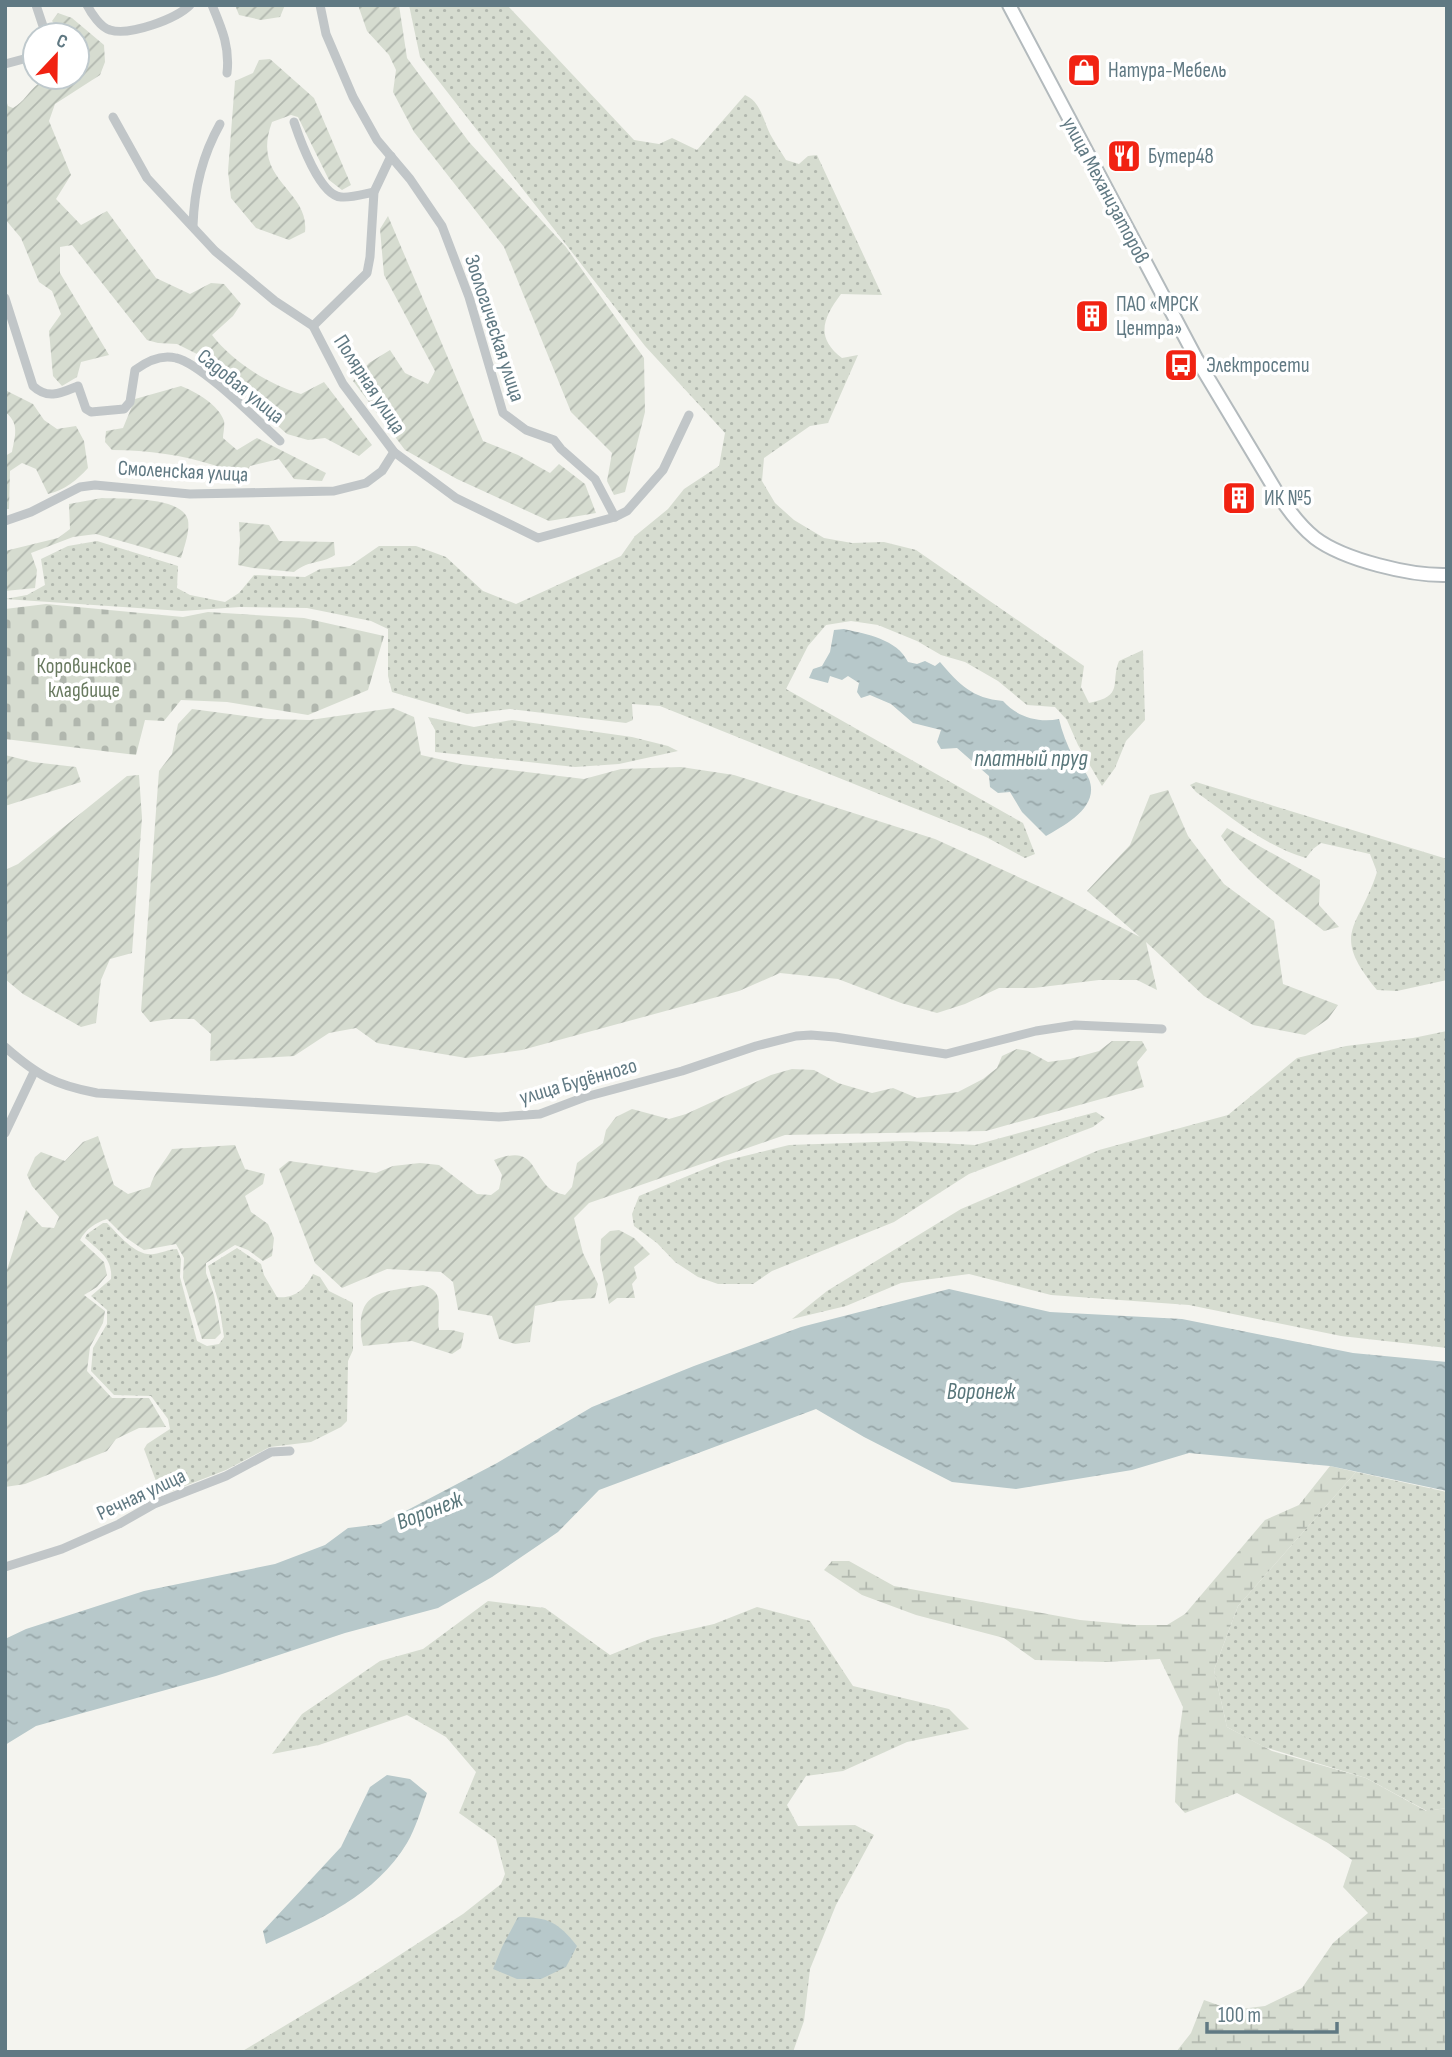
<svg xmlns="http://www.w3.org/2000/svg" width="1452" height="2057" font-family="'Sofia Sans Condensed',sans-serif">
	<defs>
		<pattern id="grass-dots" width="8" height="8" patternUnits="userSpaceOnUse" patternTransform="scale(1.75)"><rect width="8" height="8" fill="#d6dcd0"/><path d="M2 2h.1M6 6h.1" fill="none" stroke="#b1b7ae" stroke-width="1.8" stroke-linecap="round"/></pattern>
		<pattern id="wetland-marsh" width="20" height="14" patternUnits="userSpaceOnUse" patternTransform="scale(1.75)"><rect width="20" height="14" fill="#d6dcd0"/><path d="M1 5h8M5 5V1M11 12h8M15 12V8" fill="none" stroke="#b1b7ae"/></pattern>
		<pattern id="cemetery-stones" width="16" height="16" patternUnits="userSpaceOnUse" patternTransform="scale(1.75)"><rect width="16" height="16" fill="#d6dcd0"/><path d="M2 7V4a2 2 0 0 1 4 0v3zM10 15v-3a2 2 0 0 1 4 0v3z" fill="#b1b7ae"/></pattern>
		<pattern id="garden-furrows" width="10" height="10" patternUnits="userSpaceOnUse" patternTransform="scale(1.75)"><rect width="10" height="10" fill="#d6dcd0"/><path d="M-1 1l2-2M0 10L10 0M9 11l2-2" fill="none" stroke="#b1b7ae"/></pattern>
		<pattern id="water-ripples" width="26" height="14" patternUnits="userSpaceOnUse" patternTransform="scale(1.75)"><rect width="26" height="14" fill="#b7c8ca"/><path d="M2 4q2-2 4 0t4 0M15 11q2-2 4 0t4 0" fill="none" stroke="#98a7a9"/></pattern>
	</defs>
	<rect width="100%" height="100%" fill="#f4f4ef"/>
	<g fill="url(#grass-dots)">
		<path d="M409,5H507L634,140L659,144L672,138L697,150L745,95C761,102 763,120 770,134C775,143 781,152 786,160L799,164L808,156L817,155L882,295L841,294C824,317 814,337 842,358L858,355L828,423L810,426L764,458L762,481L775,503L794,520L824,538L852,543L884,542L916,550L1084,666L1081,687L1089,703C1125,696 1110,683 1119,661L1143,650L1145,720L1126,741L1115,768L1102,786L1078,745L1067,720L1055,707L1027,705L998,681L965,662L941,655L917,641L878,625L851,621L826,625L808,646L786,689L1023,823L1035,854L1025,858L986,837L660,706L632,704L633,720L626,723L510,709L467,714L392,692L388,676V629L371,621L307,608L240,607L182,611L5,599L27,595L45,585L41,559L68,546L97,541L178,566L177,588L190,595L225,602L239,593L254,575L305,577L320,569L350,566L379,546H416L446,557L483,591L516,604L621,556L635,536L668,509L684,489L719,466L725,433L645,346L420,57Z"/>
		<path d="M428,717L474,727L512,720L632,737L668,746L678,751L619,764L575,767L435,752V730Z"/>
		<path d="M1196,782L1447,859V980L1397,991L1377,990C1329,932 1359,929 1377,872L1370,854L1321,843L1313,849L1306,858C1266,847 1230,816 1196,792L1190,785Z"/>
		<path d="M1447,1031V1348L1341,1336L1189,1305L1051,1295L969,1274L901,1283L846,1306L792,1319L827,1291L961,1209L1099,1150L1228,1115L1297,1058L1346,1046L1413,1038Z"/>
		<path d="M1096,1112L1105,1118L1093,1127L969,1174L894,1222L772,1271L753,1284H718L698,1277L675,1262L657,1243L634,1226L632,1214L639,1196L724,1161L789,1145L906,1141L975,1145Z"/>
		<path d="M103,1223H107C119,1235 136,1257 154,1254C162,1253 169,1249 177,1249L181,1259L180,1277L197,1341L207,1346L219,1344L224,1337L219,1304L208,1266L237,1248L261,1264L264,1275L277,1297C295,1299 305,1289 313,1274L320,1277L329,1291L353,1303V1350L348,1361L347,1421L341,1427L311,1442L270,1447L226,1470L167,1493L156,1481L144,1449L147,1444L170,1429L168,1419L151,1396L114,1395L91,1371L93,1348L107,1324V1310L91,1296L111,1279C113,1258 99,1251 85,1238L87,1234Z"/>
		<path d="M1356,1472L1447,1492V1808L1427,1811L1366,1778L1264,1747L1227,1727L1214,1670L1238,1606Z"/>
		<path d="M488,1601L545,1608L610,1655L652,1638L714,1624L757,1607L810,1621L853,1686L949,1709L969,1729L907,1742L843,1771L806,1776L787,1805L798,1826L855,1825L874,1835L836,1905L810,1969L804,2021L793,2052H241L361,1980L463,1914L501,1884L505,1874L496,1839L459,1813L476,1772L446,1737L407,1715L319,1745L272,1754L302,1714L380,1661L423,1649Z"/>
	</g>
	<path fill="url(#wetland-marsh)" d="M1330,1466L1356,1472L1238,1606L1214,1670L1227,1727L1272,1751L1366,1778L1426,1811L1447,1808V2052H1176L1191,2033L1204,2000L1232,2010L1265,2006L1302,1988L1333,1943L1368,1913L1343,1887L1352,1860L1328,1843L1237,1793L1185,1813L1175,1802L1178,1740L1183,1707L1160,1659L1105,1662L1035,1660L1004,1638L916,1615L862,1595L824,1570L832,1561H849L894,1586L1080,1620L1135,1625H1167L1185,1614L1265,1520L1299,1505Z"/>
	<path fill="url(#cemetery-stones)" d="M46,604L183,617L208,612L304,618L384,636L368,690L308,715L227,702L181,700L164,721L145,720L136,755L5,739V609Z"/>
	<g fill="url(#garden-furrows)">
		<path d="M235,5H285L280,17L261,20L239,15Z"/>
		<path d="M358,5H399L407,58L469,142L566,247L644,358L645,412L625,492L614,495L607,481L612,453L571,412L504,247L414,132L393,92L396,70L389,55L367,31Z"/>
		<path d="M58,13L72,18L104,45L105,62L100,75L55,104L49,121L71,175L56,199L81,225L107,211L156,278L190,294L211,283L224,284L241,304L233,316L212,335C233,362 268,384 301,394L324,382L372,445L359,456L325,438L308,440L287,434L197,354L177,344L158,343L147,340L72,245L60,247V273L109,355L81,362L77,377L62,386L53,376L49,331L61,314L52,291L39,282L21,238L5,219V97L8,106L13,108C24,102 28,92 38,84C49,75 63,77 77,77V35H64L52,21Z"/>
		<path d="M270,59L314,98L351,185L342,190L329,180L298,117L291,115L272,122C250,181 310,189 305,232L289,240L256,228L231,198L228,171L235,81L253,73L259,60Z"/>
		<path d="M388,216L483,441L518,455L550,473L559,464L585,484L596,513L549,521L457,479L405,450L353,381L369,363L390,350L405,373L428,384L435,371L384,275L380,229Z"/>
		<path d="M181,386C196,392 219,405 224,421C225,426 223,434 223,438L237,450L257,438L326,473L322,481L294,479L279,459L250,466L239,483L225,482L217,466C182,455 149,450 112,450L105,442L106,431L123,428L135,399Z"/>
		<path d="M5,390L33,404L44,420L57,429L76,426L84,441L88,468C77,480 65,490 48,494L36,469L22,463L10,471L9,509H5V456L12,452C15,436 20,423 5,412Z"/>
		<path d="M102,498C122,499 182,496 188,520C190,532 184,547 181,558L96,534L73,537L31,553L37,570L35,588L5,591V551L58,538L70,529L69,504Z"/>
		<path d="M239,522L269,525L279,541L334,542L335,555C319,565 311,559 294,572L253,568L238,565L240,540Z"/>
		<path d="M393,708L414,717L421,755L461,764L584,779L621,769L681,767L734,775L935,839L1060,896L1140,937L1087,891L1130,845L1150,795L1168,790L1188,836L1224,884L1274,921L1283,984L1338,1005L1328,1019L1305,1035L1253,1025L1204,996L1146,942L1157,990L1137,980H1099L1034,988H999L965,1004L937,1013L901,1003L838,979L780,973L739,991L522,1050L466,1058L377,1043L356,1028L329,1033L294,1056L210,1061L211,1034L194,1019H171L150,1022L141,1011L159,771L172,754L178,724L192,709L267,719L310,720Z"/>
		<path d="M5,755L33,762L76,767L81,782L5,806Z"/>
		<path d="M139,775L142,818L132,953L110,959L101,980L96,1023L81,1027L23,994L5,979V870L18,864L127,776Z"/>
		<path d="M1227,828L1320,880L1319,905L1339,927L1324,931C1287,902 1247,876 1221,836Z"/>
		<path d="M1112,1041H1142L1147,1050L1137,1062L1144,1087L986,1131L785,1135L589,1203L574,1218L583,1253L598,1284L595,1298L558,1301L535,1306L530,1342L515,1344L499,1339L492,1316L458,1310L453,1282L441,1272L387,1269L342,1288L315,1263L279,1169L289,1161L376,1173L393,1166L420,1163L439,1165L477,1194L491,1195L499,1189L502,1175L494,1160C534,1145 529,1168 549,1188C553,1192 559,1193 565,1195L572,1187L577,1163L603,1143L606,1130L616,1117L632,1109L669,1119L686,1114L771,1075L792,1069L814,1070L838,1083L872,1093L893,1088L917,1098L958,1092L983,1079L997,1068L1002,1056L1017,1049L1028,1051L1048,1062L1070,1059L1099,1051Z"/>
		<path d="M98,1136L114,1185L128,1194L150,1187C154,1172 164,1163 172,1149L235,1145L245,1169L265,1174L263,1184L245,1196L251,1212L268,1224L274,1238L272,1256L263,1261L248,1250L235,1245L206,1263V1273L214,1295L221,1333L215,1339H202L183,1278L184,1258L176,1244L144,1250L125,1237L107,1219C95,1223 86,1229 80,1240L104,1262L107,1275L97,1287L84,1295L105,1311L103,1323L90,1347L87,1371L112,1398H149L166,1427L139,1428L116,1439L107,1451L25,1484L5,1487V1276L26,1210L42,1227L54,1228L59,1217L32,1186L27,1175L35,1157L41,1152L65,1161L83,1142Z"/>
		<path d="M619,1230L634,1238L650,1254L634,1267L637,1278L632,1284L635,1298H617L609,1304L600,1260L601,1239L610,1231Z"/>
		<path d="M423,1285C447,1292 436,1309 439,1330H452L464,1333L461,1348L452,1354L412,1341L363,1346C353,1290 379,1293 423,1285Z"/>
	</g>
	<g fill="url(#water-ripples)">
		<path d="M844,629C866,634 897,639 908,662L917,664L925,661L935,666L940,662C960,685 972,698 1003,701C1017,717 1038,723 1059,719C1062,732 1067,745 1073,756C1078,764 1086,771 1089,779C1100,807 1065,825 1046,836L1022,812L1010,792L998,793L990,787L989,776L957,748L941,749L937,742L941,730L913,723L891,704L870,695L861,698L857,692L859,683L848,676L842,680L830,676L828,683L809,678L813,669L822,666L830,652L834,630Z"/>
		<path d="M949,1289L1050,1312L1182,1319L1353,1353L1447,1362V1491L1330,1466L1189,1453L1132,1470L1016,1489L952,1482L864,1437L816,1409L599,1490L558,1532L492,1577L438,1608L345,1633L216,1676L36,1726L5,1745V1639L26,1629L144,1591L275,1564L325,1545L348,1528L381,1524L497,1463L592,1407L694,1366L801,1327Z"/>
		<path d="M387,1775L410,1779L427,1793C421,1809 416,1828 407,1843C376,1895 319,1920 266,1944L263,1931L341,1847L370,1787Z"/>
		<path d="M518,1917C548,1917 558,1922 577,1946L566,1967L541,1979H517L493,1969L502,1947Z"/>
	</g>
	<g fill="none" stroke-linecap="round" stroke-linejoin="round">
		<g stroke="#b3babd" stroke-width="16">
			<path id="secondary" d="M1009,5L1196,358L1279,496C1289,511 1301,527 1315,538C1344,560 1411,576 1447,575"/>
		</g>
		<g stroke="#c1c6c8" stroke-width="9">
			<path d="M36,5L46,35"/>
			<path d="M87,5C91,13 101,28 110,30C130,36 176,19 190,5"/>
			<path d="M212,5C222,29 230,47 227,73"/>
			<path d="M320,5L326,34L353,97L377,140L410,179L442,226L469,297L503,413L526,430L554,440L561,449L595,479L615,517"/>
			<path d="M5,64L35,56"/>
			<path d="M113,117L147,178L215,251L275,301L313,326L343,384L394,452L456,498L538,538L615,517L627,511L663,470L689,415"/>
			<path d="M294,122C300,140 320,196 341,197C351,198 364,194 374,192"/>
			<path d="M193,226C194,190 202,156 220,124"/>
			<path d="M5,298L33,386C48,400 61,393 78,386L86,409L91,412L124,409L130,402L135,370C147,361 161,354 176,358C202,364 258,421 280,441"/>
			<path d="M313,326L367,273L370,257L374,192L391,156"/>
			<path d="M5,521L31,512L80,487L95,485L190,494L334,491L366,483L382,471L394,452"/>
			<path d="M5,1047C37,1075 54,1085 97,1093L499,1117L540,1114L585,1097L682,1071L756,1046L796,1036L811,1035L835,1037L946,1054L1036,1031L1075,1025L1162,1029"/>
			<path d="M5,1133L34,1072"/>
			<path d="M5,1567L62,1549L119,1524L154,1504L226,1476L271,1452L290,1451"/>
		</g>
		<use href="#secondary" stroke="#fff" stroke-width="12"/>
	</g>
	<defs>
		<g id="shop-square" transform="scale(1.75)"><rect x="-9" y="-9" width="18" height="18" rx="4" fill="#f12212" stroke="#fff"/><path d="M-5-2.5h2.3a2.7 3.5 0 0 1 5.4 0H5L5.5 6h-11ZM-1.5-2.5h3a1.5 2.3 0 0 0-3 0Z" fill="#fff"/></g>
		<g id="restaurant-square" transform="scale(1.75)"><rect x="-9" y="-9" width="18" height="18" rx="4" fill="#f12212" stroke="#fff"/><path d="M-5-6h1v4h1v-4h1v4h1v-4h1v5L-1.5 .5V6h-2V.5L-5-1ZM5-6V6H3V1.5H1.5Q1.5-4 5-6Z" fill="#fff"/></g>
		<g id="building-square" transform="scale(1.75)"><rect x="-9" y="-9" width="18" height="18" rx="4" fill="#f12212" stroke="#fff"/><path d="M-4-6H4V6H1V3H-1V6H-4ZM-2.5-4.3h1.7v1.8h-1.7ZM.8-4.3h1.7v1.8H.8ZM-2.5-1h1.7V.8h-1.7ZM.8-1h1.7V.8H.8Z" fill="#fff"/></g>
		<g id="bus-square" transform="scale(1.75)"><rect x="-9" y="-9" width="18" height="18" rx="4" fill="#f12212" stroke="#fff"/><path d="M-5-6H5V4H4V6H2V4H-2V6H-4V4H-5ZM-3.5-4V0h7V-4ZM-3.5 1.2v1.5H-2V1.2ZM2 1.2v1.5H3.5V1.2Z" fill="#fff"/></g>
	</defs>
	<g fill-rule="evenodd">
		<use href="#shop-square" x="1084" y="70"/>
		<use href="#restaurant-square" x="1124" y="156"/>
		<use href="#building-square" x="1092" y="316"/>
		<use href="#bus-square" x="1181" y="365"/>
		<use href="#building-square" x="1239" y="498"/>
	</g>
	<g text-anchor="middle" stroke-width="7" stroke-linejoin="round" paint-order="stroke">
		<g font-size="21" fill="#607983" stroke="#fff" text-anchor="start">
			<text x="1108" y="77">Натура-Мебель</text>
			<text x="1148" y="163">Бутер48</text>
			<text x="1116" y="311">ПАО «МРСК<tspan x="1116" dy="24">Центра»</tspan></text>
			<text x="1206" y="372">Электросети</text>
			<text x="1264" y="505">ИК №5</text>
		</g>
		<g font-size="21" fill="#607983" stroke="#fff">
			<text transform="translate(1106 190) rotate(62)" y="7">улица Механизаторов</text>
			<text transform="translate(495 328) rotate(72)" y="7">Зоологическая улица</text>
			<text transform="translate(370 384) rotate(57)" y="7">Полярная улица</text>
			<text transform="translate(241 386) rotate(39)" y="7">Садовая улица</text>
			<text transform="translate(183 471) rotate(3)" y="7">Смоленская улица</text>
			<text transform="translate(578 1081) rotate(-16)" y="7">улица Будённого</text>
			<text transform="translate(141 1494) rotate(-25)" y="7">Речная улица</text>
		</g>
		<g font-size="21" fill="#697a60" stroke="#fff">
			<text x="84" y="673">Коровинское<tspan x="84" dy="24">кладбище</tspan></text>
		</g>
		<g font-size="23" font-style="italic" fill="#58767a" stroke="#fff">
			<text x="1031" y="766">платный пруд</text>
			<text x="981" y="1399">Воронеж</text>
			<text transform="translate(429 1510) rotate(-21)" y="8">Воронеж</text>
		</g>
	</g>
	<rect width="1452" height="2057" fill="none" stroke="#607983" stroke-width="14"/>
	<g transform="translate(56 56) rotate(22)"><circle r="33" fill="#ffffff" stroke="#bfc9cd" stroke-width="2"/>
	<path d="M0-5L12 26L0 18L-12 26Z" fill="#f12212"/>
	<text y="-10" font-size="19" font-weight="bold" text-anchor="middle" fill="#607983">С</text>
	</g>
	<path d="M1207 2022v10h130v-10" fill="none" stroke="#607983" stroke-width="3.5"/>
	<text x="1218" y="2022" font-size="21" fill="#607983" stroke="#ffffff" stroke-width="5" paint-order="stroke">100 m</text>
</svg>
